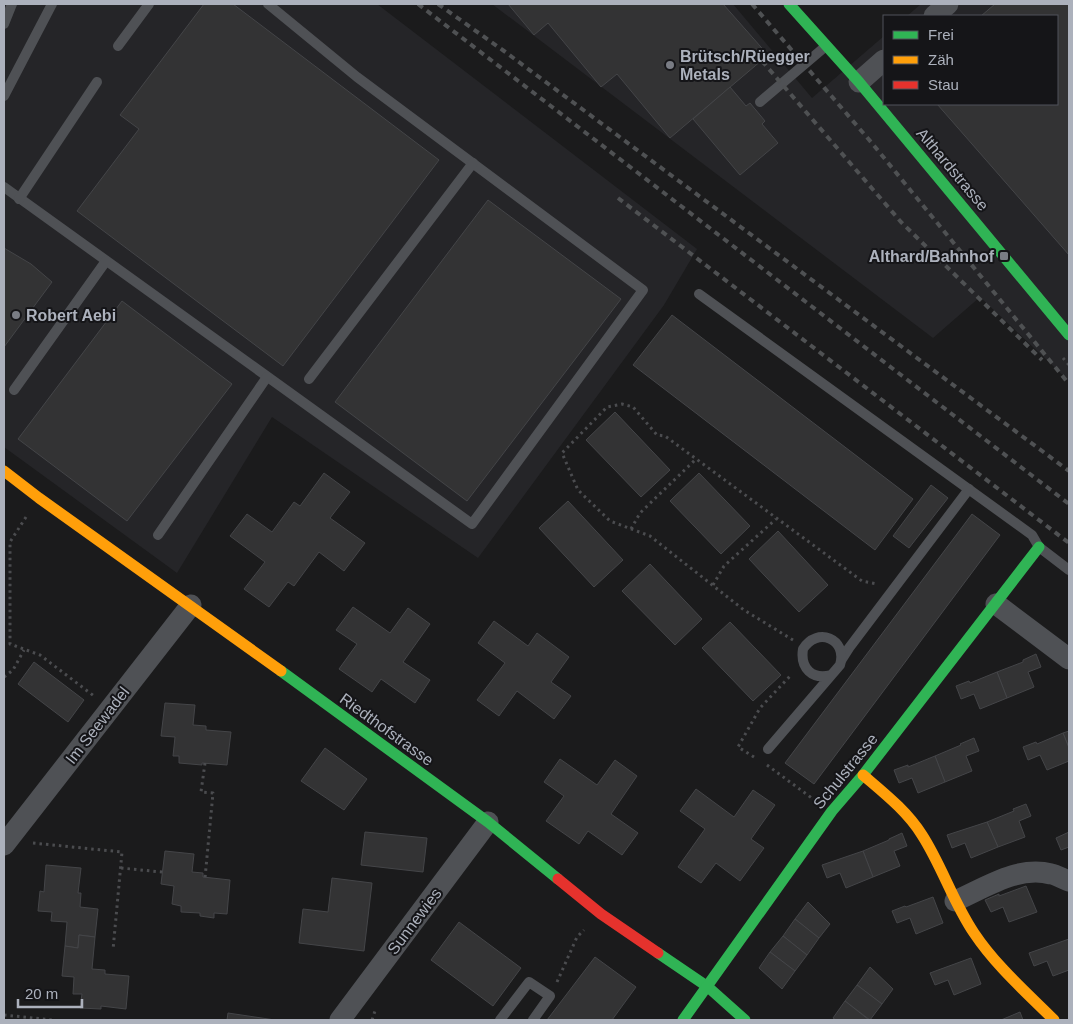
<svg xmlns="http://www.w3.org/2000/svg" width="1073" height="1024" font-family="Arial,sans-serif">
	<rect width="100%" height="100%" fill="#1b1b1c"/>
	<g fill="#252528">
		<path d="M4,4H377L697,249L664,305L478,558L272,417L177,573L4,447Z"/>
		<path d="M492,4H733L812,98L884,36V104H1057V16H907L921,4H1069V381L980,297L933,338Z"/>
	</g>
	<g fill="#333334" stroke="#444548">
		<path d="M204,4H233L439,160L283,366L77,211L139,129L120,115Z"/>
		<path d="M508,4H723L768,55L670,138L617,74L601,87L548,23L534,35Z"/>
		<path d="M995,4H1069V255L937,104H1057V16H981Z"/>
		<path d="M730,87L746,106L750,103L765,121L762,124L778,143L740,175L693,119Z"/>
		<path d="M488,200L621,299L467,501L335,402Z"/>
		<path d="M4,248L31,264L52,282L4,347Z"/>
		<path d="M122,301L232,384L127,521L18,439Z"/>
		<path d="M672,315L913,499L875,550L633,365Z"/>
		<path d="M615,412L670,470L641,497L586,440Z"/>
		<path d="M324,473L350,492L330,518L365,543L344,571L319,552L294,586L288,582L269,607L244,589L265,562L230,536L247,514L272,532L294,502L300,506Z"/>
		<path d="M699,473L750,526L721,554L670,501Z"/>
		<path d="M931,485L948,498L909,548L893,536Z"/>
		<path d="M568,501L623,560L594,587L539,528Z"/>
		<path d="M972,514L1000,535L814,784L785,763Z"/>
		<path d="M778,531L828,585L799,612L749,559Z"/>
		<path d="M650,564L702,619L675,645L622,591Z"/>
		<path d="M353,607L390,633L408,608L430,624L403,662L430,680L415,703L381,679L372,692L339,669L357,644L336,630Z"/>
		<path d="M494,621L528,646L537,633L569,657L551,682L571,696L554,719L517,691L499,716L477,700L505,663L478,643Z"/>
		<path d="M730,622L781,675L753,701L702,648Z"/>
		<path d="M1036,654L1041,667L1028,672L1034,687L1007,698L997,672L1023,662V660Z"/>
		<path d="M34,662L84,700L68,722L18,684Z"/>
		<path d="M997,672L1007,698L980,709L974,694L961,699L956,686L969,681L970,683Z"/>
		<path d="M165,703L195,705L193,725L206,726V730L231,732L227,765L202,763V765L179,763V756H173L175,737L161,736Z"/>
		<path d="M1069,731V748L1063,733Z"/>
		<path d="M1063,733L1069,748V761L1047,770L1040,755L1028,760L1023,747L1036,742L1037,744Z"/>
		<path d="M974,738L979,751L966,756L972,771L945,782L935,756L961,745L960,744Z"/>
		<path d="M325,748L367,779L344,810L301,781Z"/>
		<path d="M935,756L945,782L918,793L912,778L899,783L894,770L908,765V767Z"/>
		<path d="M560,759L597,785L615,760L637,776L611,814L638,833L622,855L588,831L579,844L546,821L564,796L544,782Z"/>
		<path d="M696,789L734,817L753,790L775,805L751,839L764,848L740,881L716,863L701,883L678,867L705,829L680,811Z"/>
		<path d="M1026,804L1031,816L1019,821L1025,837L998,847L987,822L1014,811L1013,809Z"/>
		<path d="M987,822L998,847L971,858L965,843L952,848L947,835Z"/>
		<path d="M365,832L427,838L423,872L361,865Z"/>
		<path d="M1069,832V847L1061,850L1056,838Z"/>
		<path d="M902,833L907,846L894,851L900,866L873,877L863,851L889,840V839Z"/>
		<path d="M165,851L194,854L192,872L203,873V877L230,880L227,914L214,913V918L200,916V913L181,912V906L172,904L174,886L161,884Z"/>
		<path d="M863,851L873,877L846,888L840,873L827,878L822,865Z"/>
		<path d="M46,865L81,868L78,893H81L80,907L98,909L95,937L79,935L78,948L65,946L67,922L51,921L52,912L38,911L40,891L44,892Z"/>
		<path d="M332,878L372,883L364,951L299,943L303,909L328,912Z"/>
		<path d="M1026,886L1037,912L1009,922L1003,907L991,912L985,900L999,894V896Z"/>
		<path d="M933,897L943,923L916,934L910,918L897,923L892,911L905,906L906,907Z"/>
		<path d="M808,902L830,924L819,938L795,919Z"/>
		<path d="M795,919L819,938L807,955L783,936Z"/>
		<path d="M459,922L521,968L493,1006L431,960Z"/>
		<path d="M79,935L95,937L92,969L105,970V974L129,976L126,1009L101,1006V1009L80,1008L82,994H73L74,977L62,976L65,946L78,948Z"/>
		<path d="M783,936L807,955L795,971L770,952Z"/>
		<path d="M1069,939V970L1053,976L1047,961L1034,966L1029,953Z"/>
		<path d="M770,952L795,971L782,989L759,968Z"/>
		<path d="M595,957L636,987L612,1020H547Z"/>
		<path d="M971,958L981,984L954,995L948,980L935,985L930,973Z"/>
		<path d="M870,967L893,989L882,1004L857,985Z"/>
		<path d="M857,985L882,1004L870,1020L845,1001Z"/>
		<path d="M845,1001L869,1020H836L833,1018Z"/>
		<path d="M1020,1012L1023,1020H1001Z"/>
		<path d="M228,1013L275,1020H227Z"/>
	</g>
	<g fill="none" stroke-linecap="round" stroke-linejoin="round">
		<g stroke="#4b4c4f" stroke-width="3" stroke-dasharray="2.5 4" stroke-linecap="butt">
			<path d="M1063,358L1069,365"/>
			<path d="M26,517L10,542V644L40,655L94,696"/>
			<path d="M631,529L640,513L696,459"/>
			<path d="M713,585L724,566L776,519"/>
			<path d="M793,640L744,610L650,536L610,521L578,490L562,453L607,407L622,404L633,407L657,435L665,436L862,581L877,584"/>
			<path d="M4,677L13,670L24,650"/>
			<path d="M754,757L738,747L760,708L792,674"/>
			<path d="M205,763L201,792L213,793L205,878"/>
			<path d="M767,765L813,799"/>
			<path d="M33,843L122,852L113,950"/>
			<path d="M121,868L162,872"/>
			<path d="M557,982L577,937L584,930"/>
			<path d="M4,1015L53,1020"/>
			<path d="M372,1020L375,1011"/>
		</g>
		<g stroke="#4f5155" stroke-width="10">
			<path d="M4,24L12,4"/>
			<path d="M118,46L149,4"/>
			<path d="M4,96L52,4"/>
			<path d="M760,102L826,46"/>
			<path d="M4,187L472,524L643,290L357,77L268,4"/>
			<path d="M19,199L97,82"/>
			<path d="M699,294L1032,535L1039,547L1069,570"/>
			<path d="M309,379L473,163"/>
			<path d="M14,390L106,261"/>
			<path d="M158,535L267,377"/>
			<path d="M842,659L849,648L969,489"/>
			<path d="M768,749L840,665C848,639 817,626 803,649C800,668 812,680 831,675"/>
			<path d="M500,1020L529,982L550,996L533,1020"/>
		</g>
		<g stroke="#4f5155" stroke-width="21">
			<path d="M934,16L948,4"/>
			<path d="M859,82L884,60"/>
			<path d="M996,604L1069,659"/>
			<path d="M4,845L191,605"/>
			<path d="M955,901C985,888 1018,865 1051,874C1057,875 1063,879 1069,881"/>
			<path d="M340,1020L488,822"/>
		</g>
		<g stroke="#30b455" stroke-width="11">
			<path d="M789,4L859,82L1069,335"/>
			<path d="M281,671L488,822L558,879"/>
			<path d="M658,953L708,987L745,1020"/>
			<path d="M683,1020L832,811L863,775L1039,547"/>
		</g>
		<g stroke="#ff9f0a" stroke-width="11">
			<path d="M4,471L39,498L281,671"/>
			<path d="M863,775C884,793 907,811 922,835C942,866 953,902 974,933C996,966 1026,992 1054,1020"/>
		</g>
		<path stroke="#e5322d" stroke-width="11" d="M558,879L601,914L658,953"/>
		<g stroke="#4f5153" stroke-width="4" stroke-dasharray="6 5" stroke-linecap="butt">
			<path d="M418,4L1069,504"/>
			<path d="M438,4L504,51L1069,471"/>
			<path d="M752,4L871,142L1069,384"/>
			<path d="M762,61L901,222L1042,360"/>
			<path d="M618,198L1069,543"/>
		</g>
	</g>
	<g fill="#797c84" stroke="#151518" stroke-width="2">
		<circle cx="670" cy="65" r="5"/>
		<rect x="999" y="251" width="10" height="10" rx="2.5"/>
		<circle cx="16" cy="315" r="5"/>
	</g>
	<g text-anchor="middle" stroke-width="4" stroke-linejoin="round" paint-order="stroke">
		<g font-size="16" font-weight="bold" fill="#acb1bc" stroke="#151518" text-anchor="start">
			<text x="680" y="62">Brütsch/Rüegger<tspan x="680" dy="18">Metals</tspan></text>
			<text x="994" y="262" text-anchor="end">Althard/Bahnhof</text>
			<text x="26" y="321">Robert Aebi</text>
		</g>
		<g font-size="16" fill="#acb1bc" stroke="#151518">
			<text transform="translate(953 169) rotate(50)" y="6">Althardstrasse</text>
			<text transform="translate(97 725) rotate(-52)" y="6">Im Seewadel</text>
			<text transform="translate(387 729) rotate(36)" y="6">Riedthofstrasse</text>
			<text transform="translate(845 771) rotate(-51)" y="6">Schulstrasse</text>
			<text transform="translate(414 921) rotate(-53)" y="6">Sunnewies</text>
		</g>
	</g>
	<rect width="1073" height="1024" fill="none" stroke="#acb1bc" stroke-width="10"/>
	<rect x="883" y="15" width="175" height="90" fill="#151518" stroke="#51535a"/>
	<rect x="893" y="31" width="25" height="8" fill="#30b455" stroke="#51535a"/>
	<text x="928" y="40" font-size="15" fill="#acb1bc">Frei</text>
	<rect x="893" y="56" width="25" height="8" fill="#ff9f0a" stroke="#51535a"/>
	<text x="928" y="65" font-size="15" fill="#acb1bc">Zäh</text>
	<rect x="893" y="81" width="25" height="8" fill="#e5322d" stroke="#51535a"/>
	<text x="928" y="90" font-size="15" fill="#acb1bc">Stau</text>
	<path d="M18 999v8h64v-8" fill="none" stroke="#acb1bc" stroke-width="2.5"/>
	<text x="25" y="999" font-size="15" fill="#acb1bc" stroke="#151518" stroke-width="4" paint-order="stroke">20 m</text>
</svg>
